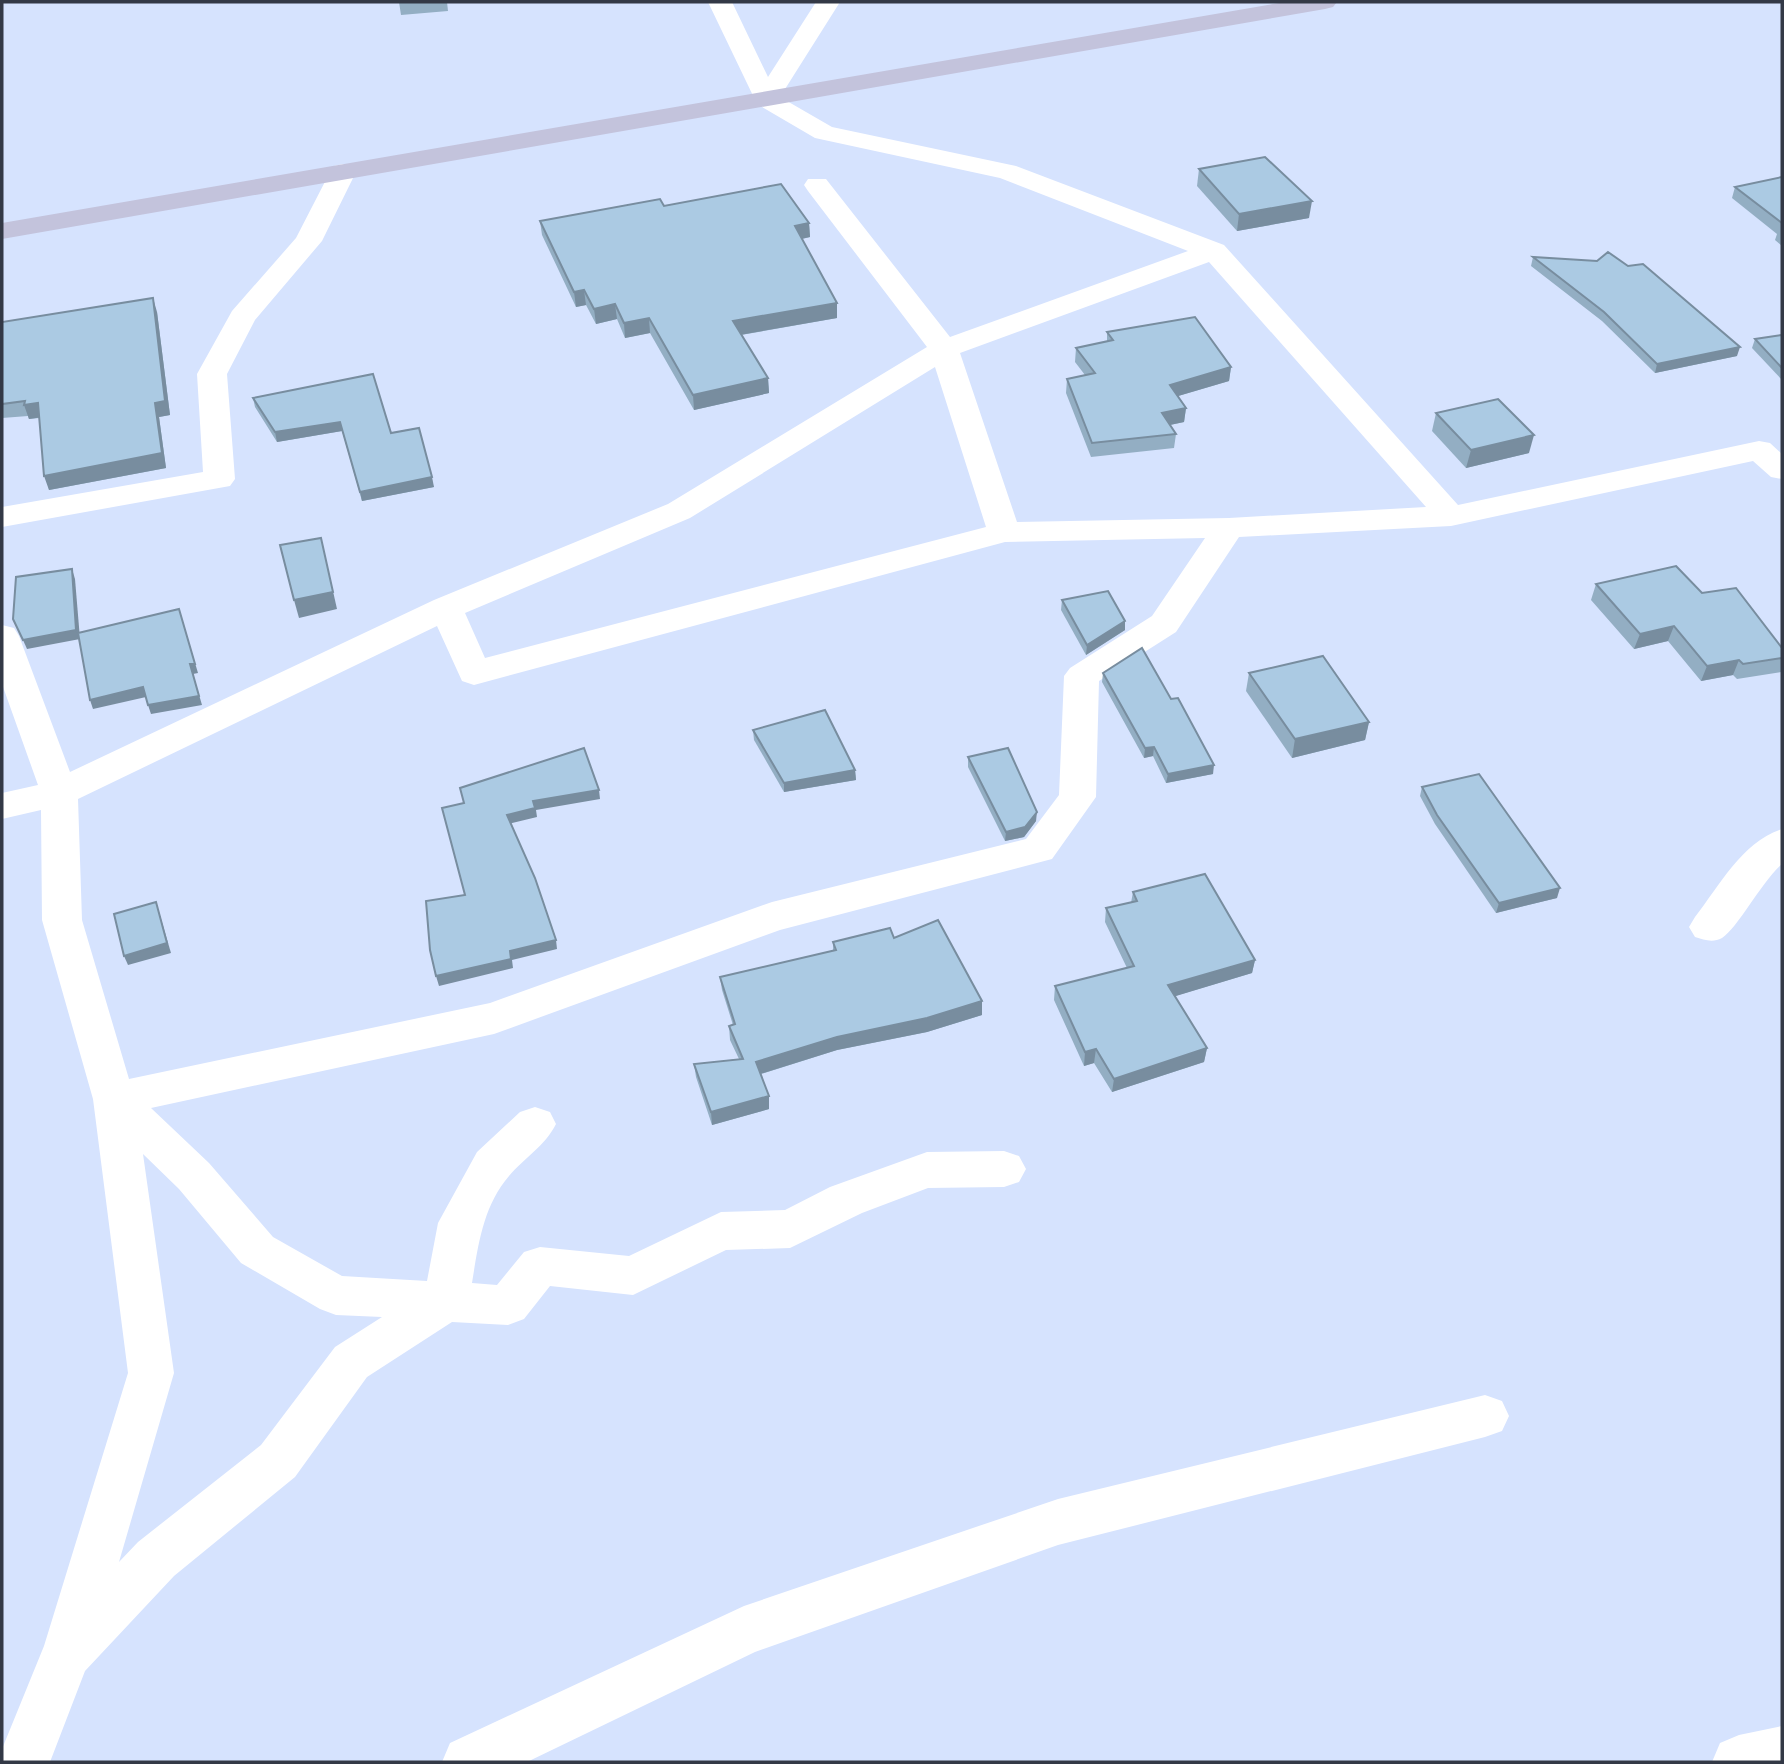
<svg xmlns="http://www.w3.org/2000/svg" width="1784" height="1764" font-family="'Nunito Sans',sans-serif">
	<rect width="100%" height="100%" fill="#d6e3fe"/>
	<g fill="none" stroke-linecap="round" stroke-linejoin="round">
		<g fill="#fff" fill-rule="evenodd">
			<path d="M708,2H732L768,77L816,2H840L780,97L832,127L1016,166L1224,245L1458,505L1759,441L1770,443L1782,454V479L1771,477L1753,461L1451,526L1239,537L1176,632L1099,681L1096,797L1052,859L780,930L494,1034L151,1108L209,1163L273,1237L342,1276L427,1281L438,1223L477,1152L520,1112L535,1107L550,1112L556,1124C545,1146 524,1158 509,1176C483,1206 478,1246 472,1283L497,1285L524,1252L540,1247L629,1256L721,1212L785,1210L830,1187L927,1152L1004,1151L1019,1156L1026,1169L1019,1182L1004,1187L928,1188L862,1213L790,1248L726,1250L633,1295L550,1286L524,1319L508,1325L452,1322L367,1377L295,1477L174,1576L85,1671L50,1762H2V1749L44,1646L128,1373L93,1099L42,920L41,810L2,819V793L38,785L2,684V625L14,628L19,636L70,772L434,600L668,504L927,347L808,191L804,185L808,179H826L950,337L1188,251L1000,178L815,138L757,104ZM1209,262L1426,507L1229,518L1017,522L960,353ZM935,367L986,527L485,658L465,613L690,518ZM1205,538L1152,616L1070,668L1064,676L1059,795L1026,839L772,902L490,1003L129,1079L82,920L78,799L437,626L462,681L474,685L1005,542ZM143,1154L179,1189L241,1263L320,1309L336,1315L382,1317L335,1347L261,1445L138,1542L119,1562L174,1373Z"/>
			<path d="M343,164L352,166L356,172L322,241L255,320L227,374L235,479L230,486L2,527V507L203,472L197,374L232,311L296,238L330,172L334,166Z"/>
			<path d="M1782,829V864C1762,881 1738,928 1722,938C1713,943 1704,940 1695,937L1689,927L1695,917C1719,886 1743,841 1782,829Z"/>
			<path d="M1485,1395L1502,1401L1509,1416L1502,1431L1485,1437L1058,1545L755,1652L527,1762H442L450,1743L744,1606L1058,1499Z"/>
			<path d="M1782,1726V1762H1712L1720,1743L1739,1735Z"/>
		</g>
		<path fill="#c3c3dc" fill-rule="evenodd" d="M1285,2H1337L1333,7L1325,9L2,239V223Z"/>
	</g>
	<g fill="#93aec3">
		<path d="M399,2H447L448,11L401,15Z"/>
		<path d="M1199,169L1309,218L1237,231L1197,186Z"/>
		<path d="M1782,177V246L1775,240L1777,234L1732,198L1735,187Z"/>
		<path d="M664,206L809,223L810,237L802,239L837,303V318L741,335L768,378L769,393L694,410L650,333L625,338L617,319L596,324L586,305L576,307L542,235L540,221Z"/>
		<path d="M1533,257L1737,356L1655,373L1602,321L1531,266Z"/>
		<path d="M157,312L170,415L159,417L166,468L49,490L39,418L29,419L28,416L2,418V322Z"/>
		<path d="M1107,332L1231,367L1229,381L1178,396L1186,408L1184,422L1170,425L1176,434L1174,448L1091,457L1066,393L1067,379L1085,375L1075,362L1076,348L1107,342Z"/>
		<path d="M1782,335V380L1752,348L1755,339Z"/>
		<path d="M253,398L391,433L434,487L362,501L342,431L277,442L255,407Z"/>
		<path d="M1436,413L1529,453L1466,468L1432,431Z"/>
		<path d="M1596,584L1702,593L1782,648V672L1737,679L1733,675L1701,681L1668,641L1634,649L1591,600Z"/>
		<path d="M1062,600L1125,630L1086,655L1061,610Z"/>
		<path d="M1103,673L1213,774L1166,783L1153,756L1144,758L1102,682Z"/>
		<path d="M1249,673L1369,722L1365,740L1292,758L1246,691Z"/>
		<path d="M753,730L855,770L856,780L784,792L754,740Z"/>
		<path d="M968,757L1036,821L1024,837L1005,841L968,767Z"/>
		<path d="M1422,787L1557,898L1496,913L1435,824L1420,796Z"/>
		<path d="M1133,892L1255,960L1252,973L1175,996L1207,1048L1204,1062L1112,1092L1094,1063L1084,1066L1054,1000L1055,986L1127,968L1105,922L1106,908L1131,903Z"/>
		<path d="M894,938L982,1015L927,1032L837,1050L761,1074L769,1109L712,1125L696,1077L694,1064L739,1059L730,1040L729,1026L733,1025L722,990L720,977L833,951V942Z"/>
	</g>
	<g fill="#788d9f">
		<path d="M1312,201L1309,218L1237,231L1239,214Z"/>
		<path d="M809,223L810,237L796,240L795,226Z"/>
		<path d="M584,290L586,305L576,307L574,292Z"/>
		<path d="M153,298L157,312L170,415L159,417L166,468L49,490L44,476L155,403Z"/>
		<path d="M837,303V318L734,336L733,321Z"/>
		<path d="M615,304L617,319L596,324L594,309Z"/>
		<path d="M649,318L650,333L625,338L624,323Z"/>
		<path d="M1740,347L1737,356L1655,373L1657,364Z"/>
		<path d="M1231,367L1229,381L1168,399L1170,385Z"/>
		<path d="M768,378L769,393L694,410L693,395Z"/>
		<path d="M38,403L43,417L29,419L24,405Z"/>
		<path d="M1186,408L1184,422L1160,427L1162,413Z"/>
		<path d="M340,422L342,431L277,442L275,432Z"/>
		<path d="M1534,435L1529,453L1466,468L1471,450Z"/>
		<path d="M432,477L434,487L362,501L360,492Z"/>
		<path d="M321,538L337,609L299,618L294,600Z"/>
		<path d="M72,569L75,579L80,639L27,649L23,640Z"/>
		<path d="M179,609L198,673L193,674L202,705L151,714L148,705Z"/>
		<path d="M1125,621V630L1086,655L1087,645Z"/>
		<path d="M1674,626L1668,641L1634,649L1640,634Z"/>
		<path d="M1739,660L1733,675L1701,681L1707,666Z"/>
		<path d="M143,687L146,697L93,709L90,700Z"/>
		<path d="M1369,722L1365,740L1292,758L1295,739Z"/>
		<path d="M1154,747L1153,756L1144,758L1145,748Z"/>
		<path d="M1214,765L1213,774L1166,783L1168,774Z"/>
		<path d="M855,770L856,780L784,792V783Z"/>
		<path d="M599,790L600,799L536,810L537,817L508,824L507,815L533,801Z"/>
		<path d="M1037,812L1036,821L1024,837L1005,841L1006,832Z"/>
		<path d="M1560,888L1557,898L1496,913L1499,903Z"/>
		<path d="M156,902L171,953L128,965L124,956Z"/>
		<path d="M556,940L557,949L512,960L513,968L439,986L436,976L510,951Z"/>
		<path d="M1255,960L1252,973L1166,999L1168,985Z"/>
		<path d="M982,1001V1015L927,1032L837,1050L757,1075L756,1062L837,1037Z"/>
		<path d="M1207,1048L1204,1062L1112,1092L1114,1079Z"/>
		<path d="M1096,1049L1094,1063L1084,1066L1085,1052Z"/>
		<path d="M769,1096V1109L712,1125L711,1112Z"/>
	</g>
	<g fill="#abcae3" stroke="#788d9f" stroke-width="2">
		<path d="M1265,157L1312,201L1239,214L1199,169Z"/>
		<path d="M1782,177V223L1735,187Z"/>
		<path d="M781,184L809,223L795,226L837,303L733,321L768,378L693,395L649,318L624,323L615,304L594,309L584,290L574,292L540,221L660,199L664,206Z"/>
		<path d="M1608,252L1628,266L1643,264L1740,347L1657,364L1604,312L1533,257L1597,261Z"/>
		<path d="M153,298L165,401L155,403L162,453L44,476L38,403L24,405L25,401L2,404V322Z"/>
		<path d="M1195,317L1231,367L1170,385L1186,408L1162,413L1176,434L1092,443L1067,379L1095,373L1076,348L1113,340L1107,332Z"/>
		<path d="M1782,335V368L1755,339Z"/>
		<path d="M373,374L391,433L419,428L432,477L360,492L340,422L275,432L253,398Z"/>
		<path d="M1498,399L1534,435L1471,450L1436,413Z"/>
		<path d="M321,538L333,592L294,600L280,545Z"/>
		<path d="M1676,566L1702,593L1736,588L1782,648V658L1743,664L1739,660L1707,666L1674,626L1640,634L1596,584Z"/>
		<path d="M72,569L76,630L23,640L13,619L16,577Z"/>
		<path d="M1108,591L1125,621L1087,645L1062,600Z"/>
		<path d="M179,609L195,664H190L199,696L148,705L143,687L90,700L78,633Z"/>
		<path d="M1142,648L1171,699L1178,698L1214,765L1168,774L1154,747L1145,748L1103,673Z"/>
		<path d="M1323,656L1369,722L1295,739L1249,673Z"/>
		<path d="M825,710L855,770L784,783L753,730Z"/>
		<path d="M584,748L599,790L533,801L535,808L507,815L535,878L556,940L510,951L511,959L436,976L430,950L426,901L465,895L442,808L464,803L460,788Z"/>
		<path d="M1008,748L1037,812L1025,827L1006,832L968,757Z"/>
		<path d="M1479,774L1560,888L1499,903L1437,815L1422,787Z"/>
		<path d="M1205,874L1255,960L1168,985L1207,1048L1114,1079L1096,1049L1085,1052L1055,986L1134,966L1106,908L1137,901L1133,892Z"/>
		<path d="M156,902L167,943L124,956L114,914Z"/>
		<path d="M938,920L982,1001L927,1018L837,1037L756,1062L769,1096L711,1112L694,1064L743,1059L729,1026L735,1024L720,977L836,950L833,942L890,928L894,938Z"/>
	</g>
	<rect width="1784" height="1764" fill="none" stroke="#333946" stroke-width="7"/>
</svg>
